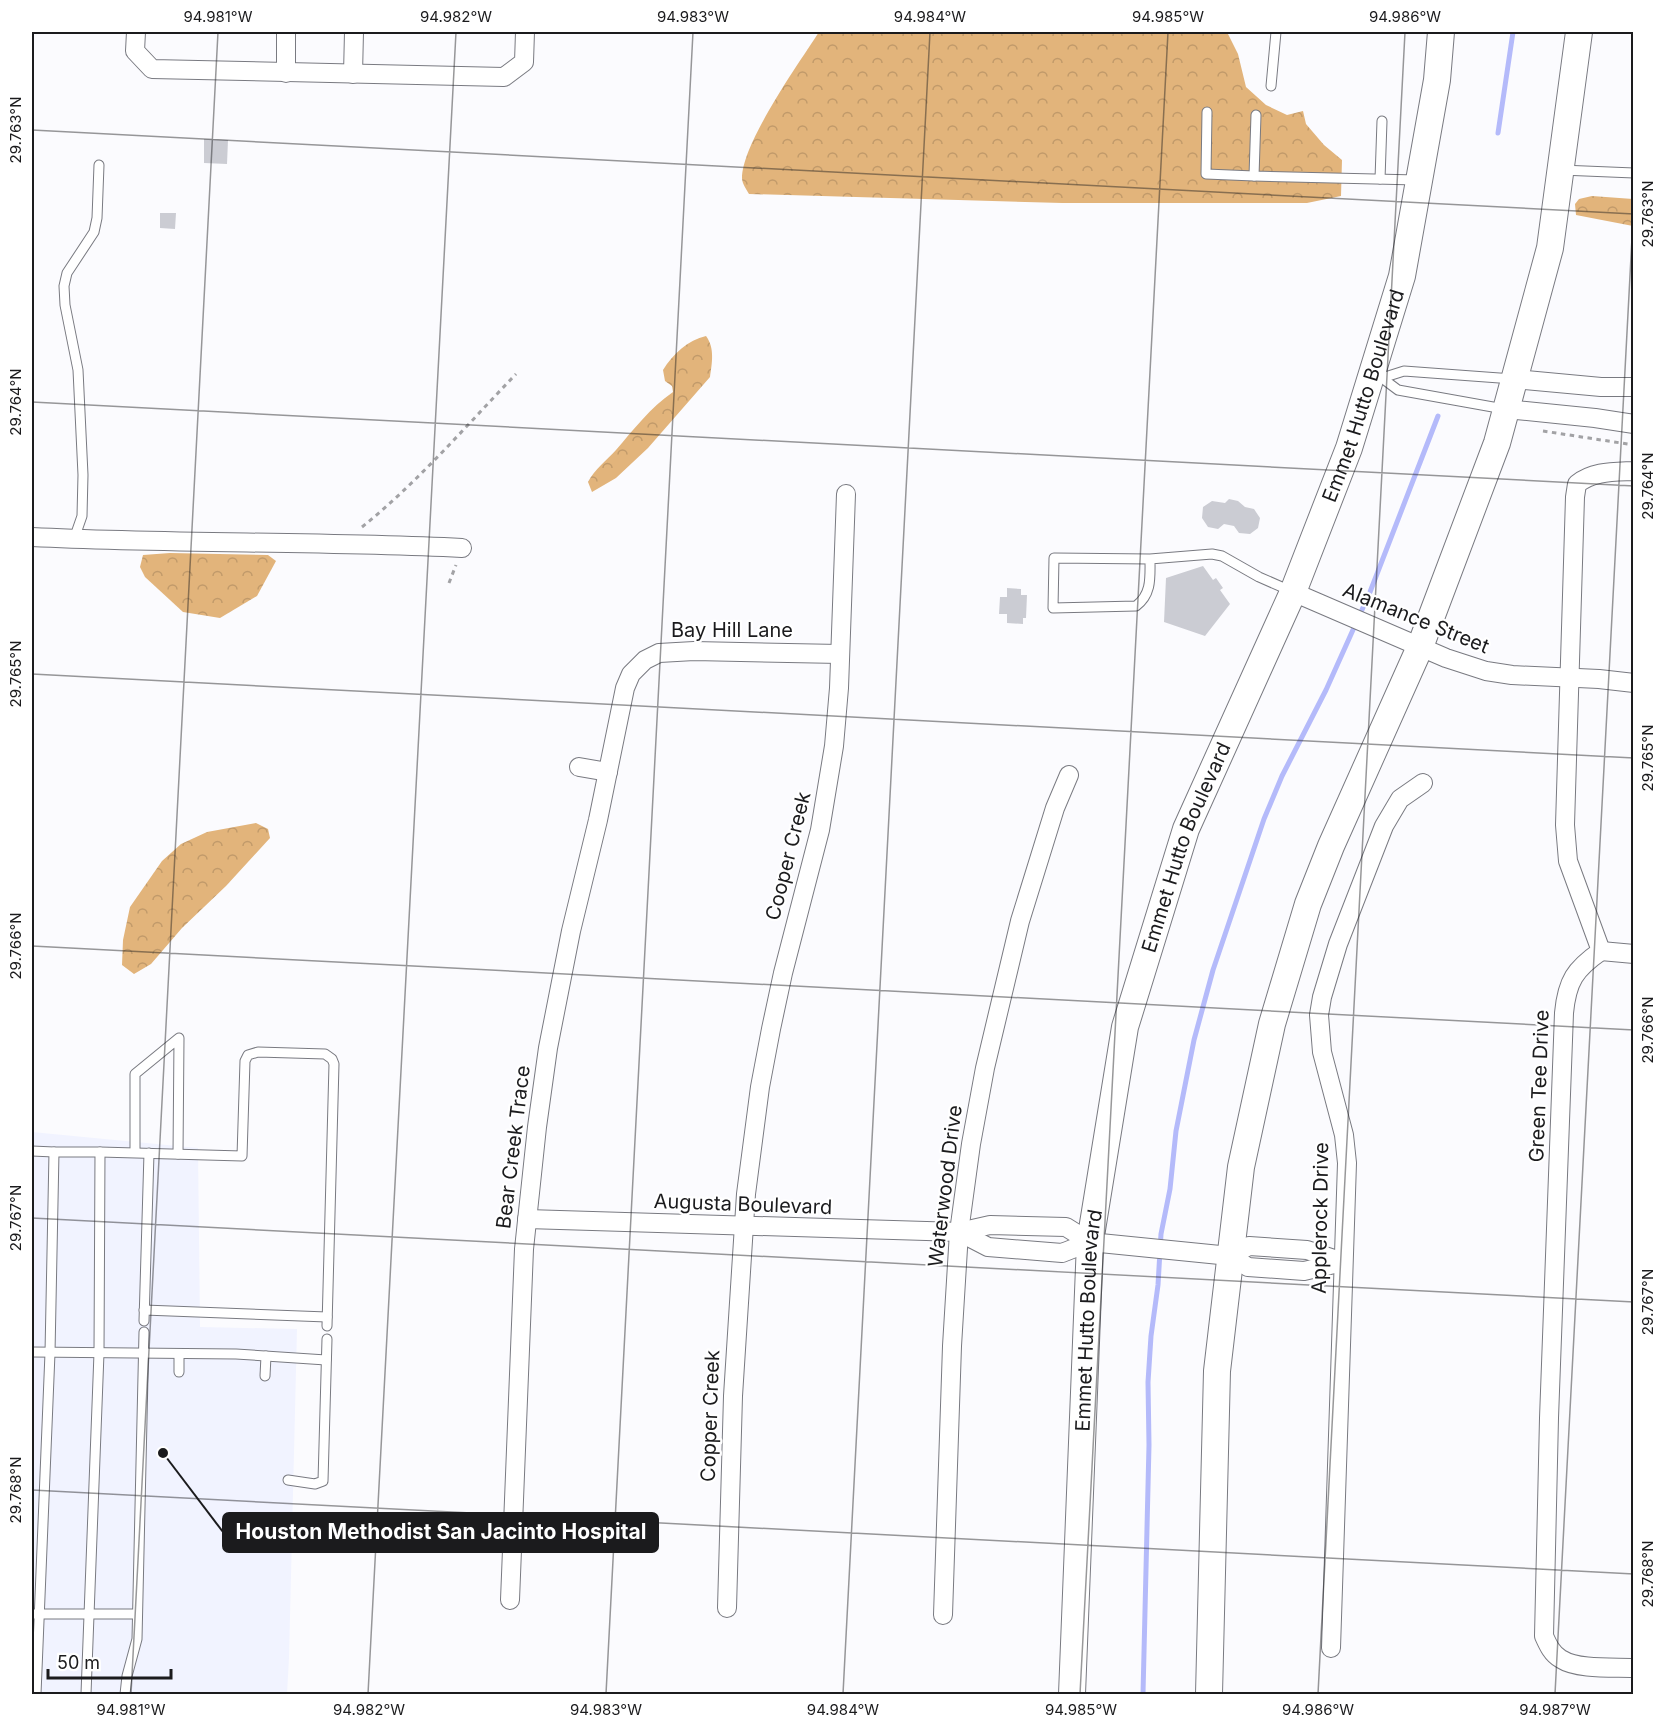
<svg xmlns="http://www.w3.org/2000/svg" width="1665" height="1726" font-family="Inter,sans-serif">
	<defs>
		<pattern id="forest-crowns" width="20" height="18" patternUnits="userSpaceOnUse" patternTransform="scale(1.5)"><rect width="20" height="18" fill="#e2b47b"/><path d="M2 6a3 3 0 1 1 6 0M12 15a3 3 0 1 1 6 0" fill="none" stroke="#c19a6a"/></pattern>
	</defs>
	<rect width="100%" height="100%" fill="#fbfbfe"/>
	<path fill="#f1f3ff" d="M32,1132L198,1148L200,1327L297,1329L289,1658L287,1694H32Z"/>
	<g fill="url(#forest-crowns)">
		<path d="M819,32H1227L1238,54L1246,87L1266,105L1287,115L1303,111L1306,124L1324,145L1342,160L1341,196L1307,203H1062L749,194C746,189 742,183 742,178C742,143 799,63 819,32Z"/>
		<path d="M1592,196L1633,199V226L1576,215L1575,204L1579,199Z"/>
		<path d="M706,336C715,348 712,363 710,377L648,448L616,478L592,492L588,482C595,469 606,461 616,450C634,429 650,408 673,392L672,386L665,381L663,370C673,354 688,340 706,336Z"/>
		<path d="M170,553L268,555L276,561L257,596L220,618L183,612L145,577L140,567L143,555Z"/>
		<path d="M256,823L268,829L270,838L226,886L182,928L151,964L134,974L122,965L123,940L130,907L162,861L181,844L207,832Z"/>
	</g>
	<g fill="none" stroke-linecap="round" stroke-linejoin="round">
		<g stroke="#b4bafa" stroke-width="5">
			<path d="M1498,133L1513,32"/>
			<path d="M1143,1694L1149,1445L1148,1382L1151,1336L1158,1285L1161,1234L1170,1189L1176,1131L1194,1040L1213,970L1264,819L1282,776L1326,690L1370,592L1438,416"/>
		</g>
	</g>
	<g fill="#cbccd3">
		<path d="M204,139L228,140L227,164L204,163Z"/>
		<path d="M160,213H176L175,229L160,228Z"/>
		<path d="M1229,499L1238,501L1245,507L1254,509L1260,518L1258,528L1250,534L1239,533L1234,526L1224,524L1218,529L1208,527L1202,518L1203,507L1212,501L1225,503Z"/>
		<path d="M1203,566L1213,580L1216,578L1223,588L1220,590L1230,604L1205,636L1164,622L1166,578Z"/>
		<path d="M1007,588L1021,589V595H1027L1026,618H1023V624L1007,623V614H999L1000,597H1007Z"/>
	</g>
	<g fill="none" stroke-linecap="round" stroke-linejoin="round">
		<g stroke="#797a81" stroke-width="11">
			<g id="lane">
				<path d="M1271,86L1276,32"/>
				<path d="M1207,112L1206,174L1254,176"/>
				<path d="M1256,115L1254,176L1417,180"/>
				<path d="M1561,170L1634,173"/>
				<path d="M1380,179L1382,121"/>
				<path d="M1374,376L1382,378L1398,390L1504,409"/>
				<path d="M1382,378L1404,371L1513,379"/>
				<path d="M74,539L82,516L83,475L78,370L65,305L64,286L67,273L94,232L97,218L99,165"/>
				<path d="M1150,559C1150,577 1152,594 1136,606L1053,608L1054,558L1150,559L1212,554L1222,556L1259,577L1291,591"/>
				<path d="M32,1151L54,1152"/>
				<path d="M100,1152L242,1156L245,1061L248,1055L258,1052L325,1054L332,1059L334,1064L327,1326"/>
				<path d="M135,1152V1074L179,1038L178,1154"/>
				<path d="M144,1310L327,1317"/>
				<path d="M144,1321L149,1153"/>
				<path d="M32,1352L236,1354L326,1360"/>
				<path d="M179,1372V1354"/>
				<path d="M265,1376L266,1356"/>
				<path d="M288,1480L315,1484L323,1481L327,1339"/>
				<path d="M32,1614H137"/>
				<path d="M36,1694L50,1353L54,1152H100L99,1353L86,1694"/>
				<path d="M125,1694L127,1676L137,1639L144,1332"/>
			</g>
		</g>
		<g stroke="#797a81" stroke-width="20">
			<g id="street">
				<path d="M136,32L135,51L152,69L504,77L524,62L525,32"/>
				<path d="M286,73V32"/>
				<path d="M353,74L354,32"/>
				<path d="M1515,379L1601,387H1634"/>
				<path d="M1506,409L1595,418L1634,424"/>
				<path d="M32,537C175,544 319,541 462,548"/>
				<path d="M1293,592L1446,658L1486,671L1512,675L1599,679L1634,683"/>
				<path d="M579,767L608,772"/>
				<path d="M1601,951C1575,969 1567,981 1564,1013L1549,1418L1544,1636C1548,1645 1552,1654 1561,1659C1578,1670 1614,1667 1634,1668"/>
				<path d="M1601,951L1568,861L1565,825L1575,497L1577,484C1593,471 1613,472 1634,471"/>
				<path d="M1601,951L1634,954"/>
				<path d="M527,1219L959,1232L990,1225L1066,1227L1090,1242"/>
				<path d="M959,1232L988,1247L1062,1253L1090,1242L1230,1256L1248,1267L1304,1271L1343,1262"/>
				<path d="M1230,1256L1249,1246L1307,1250L1343,1262"/>
				<path d="M510,1600L524,1249L537,1127L548,1048L571,931L598,820L625,688L631,674L645,660L659,653L694,651L840,654"/>
				<path d="M727,1608L733,1396L746,1194L760,1087L771,1029L783,973L820,830L834,746L839,688L846,494"/>
				<path d="M943,1615L952,1346L959,1232L971,1144L985,1068L1020,921L1055,808L1069,775"/>
				<path d="M1331,1648L1347,1163L1344,1135L1322,1052L1319,1015L1322,997L1338,944L1384,826L1400,799L1423,783"/>
			</g>
		</g>
		<g stroke="#797a81" stroke-width="28">
			<g id="secondary">
				<path id="s1" d="M1072,1694L1090,1242L1125,1027L1186,829L1293,592L1349,448L1402,276L1437,80L1441,32"/>
				<path d="M1209,1694L1217,1371L1241,1167L1272,1024L1308,904L1331,846L1420,647L1497,443L1550,248L1579,32"/>
			</g>
		</g>
		<g stroke="#a2a2a5" stroke-width="3" stroke-dasharray="4.5 4.5" stroke-linecap="butt">
			<path d="M1543,431L1634,445"/>
			<path d="M362,527C418,482 466,426 516,374"/>
			<path d="M449,583L456,565"/>
		</g>
		<use href="#lane" stroke="#fff" stroke-width="9"/>
		<use href="#street" stroke="#fff" stroke-width="18"/>
		<use href="#secondary" stroke="#fff" stroke-width="26"/>
	</g>
	<path fill="none" stroke="#1b1b1d" stroke-width="1.5" stroke-opacity="0.45" d="M32,130L1634,214M32,402L1634,486M32,674L1634,758M32,946L1634,1030M32,1218L1634,1302M32,1490L1634,1574M131,1694L218,32M368,1694L456,32M606,1694L693,32M843,1694L930,32M1080,1694L1168,32M1318,1694L1405,32M1555,1694L1634,200"/>
	<g text-anchor="middle" stroke-width="4.5" stroke-linejoin="round" paint-order="stroke">
		<g font-size="20" fill="#1b1b1d" stroke="#fff">
			<text dy="7" stroke="none"><textPath href="#s1" startOffset="1346">Emmet Hutto Boulevard</textPath></text>
			<text transform="translate(1416 618) rotate(22)" y="7">Alamance Street</text>
			<text x="732" y="637">Bay Hill Lane</text>
			<text dy="7" stroke="none"><textPath href="#s1" startOffset="860">Emmet Hutto Boulevard</textPath></text>
			<text transform="translate(788 856) rotate(-76)" y="7">Cooper Creek</text>
			<text transform="translate(1539 1086) rotate(-88)" y="7">Green Tee Drive</text>
			<text transform="translate(513 1147) rotate(-83)" y="7">Bear Creek Trace</text>
			<text transform="translate(945 1186) rotate(-83)" y="7">Waterwood Drive</text>
			<text transform="translate(743 1204) rotate(2)" y="7">Augusta Boulevard</text>
			<text transform="translate(1320 1218) rotate(-89)" y="7">Applerock Drive</text>
			<text dy="7" stroke="none"><textPath href="#s1" startOffset="374">Emmet Hutto Boulevard</textPath></text>
			<text transform="translate(710 1416) rotate(-88)" y="7">Copper Creek</text>
		</g>
	</g>
	<path fill="none" stroke="#1b1b1d" stroke-width="2" d="M163 1453L223 1532"/>
	<circle fill="#1b1b1d" stroke="#fff" stroke-width="2" cx="163" cy="1453" r="6"/>
	<rect fill="#1b1b1d" stroke="#1b1b1d" stroke-width="2" x="223" y="1513" width="435" height="39" rx="6"/>
	<g font-size="21" text-anchor="middle" font-weight="bold" fill="#fff">
		<text x="441" y="1539">Houston Methodist San Jacinto Hospital</text>
	</g>
	<rect width="1665" height="1726" fill="none" stroke="#ffffff" stroke-width="66"/>
	<path d="M48 1669v9h123v-9" fill="none" stroke="#1b1b1d" stroke-width="3"/>
	<text x="57" y="1669" font-size="18" fill="#1b1b1d" stroke="#ffffff" stroke-width="4.5" paint-order="stroke">50 m</text>
	<rect x="33" y="33" width="1599" height="1660" fill="none" stroke="#1b1b1d" stroke-width="2"/>
	<g font-size="15" text-anchor="middle" fill="#1b1b1d">
		<text x="218" y="22">94.981°W</text>
		<text x="456" y="22">94.982°W</text>
		<text x="693" y="22">94.983°W</text>
		<text x="930" y="22">94.984°W</text>
		<text x="1168" y="22">94.985°W</text>
		<text x="1405" y="22">94.986°W</text>
		<text transform="translate(16 130) rotate(-90)" y="5">29.763°N</text>
		<text transform="translate(1648 214) rotate(-90)" y="5">29.763°N</text>
		<text transform="translate(16 402) rotate(-90)" y="5">29.764°N</text>
		<text transform="translate(1648 486) rotate(-90)" y="5">29.764°N</text>
		<text transform="translate(16 674) rotate(-90)" y="5">29.765°N</text>
		<text transform="translate(1648 758) rotate(-90)" y="5">29.765°N</text>
		<text transform="translate(16 946) rotate(-90)" y="5">29.766°N</text>
		<text transform="translate(1648 1030) rotate(-90)" y="5">29.766°N</text>
		<text transform="translate(16 1218) rotate(-90)" y="5">29.767°N</text>
		<text transform="translate(1648 1302) rotate(-90)" y="5">29.767°N</text>
		<text transform="translate(16 1490) rotate(-90)" y="5">29.768°N</text>
		<text transform="translate(1648 1574) rotate(-90)" y="5">29.768°N</text>
		<text x="131" y="1715">94.981°W</text>
		<text x="369" y="1715">94.982°W</text>
		<text x="606" y="1715">94.983°W</text>
		<text x="843" y="1715">94.984°W</text>
		<text x="1081" y="1715">94.985°W</text>
		<text x="1318" y="1715">94.986°W</text>
		<text x="1555" y="1715">94.987°W</text>
	</g>
</svg>
